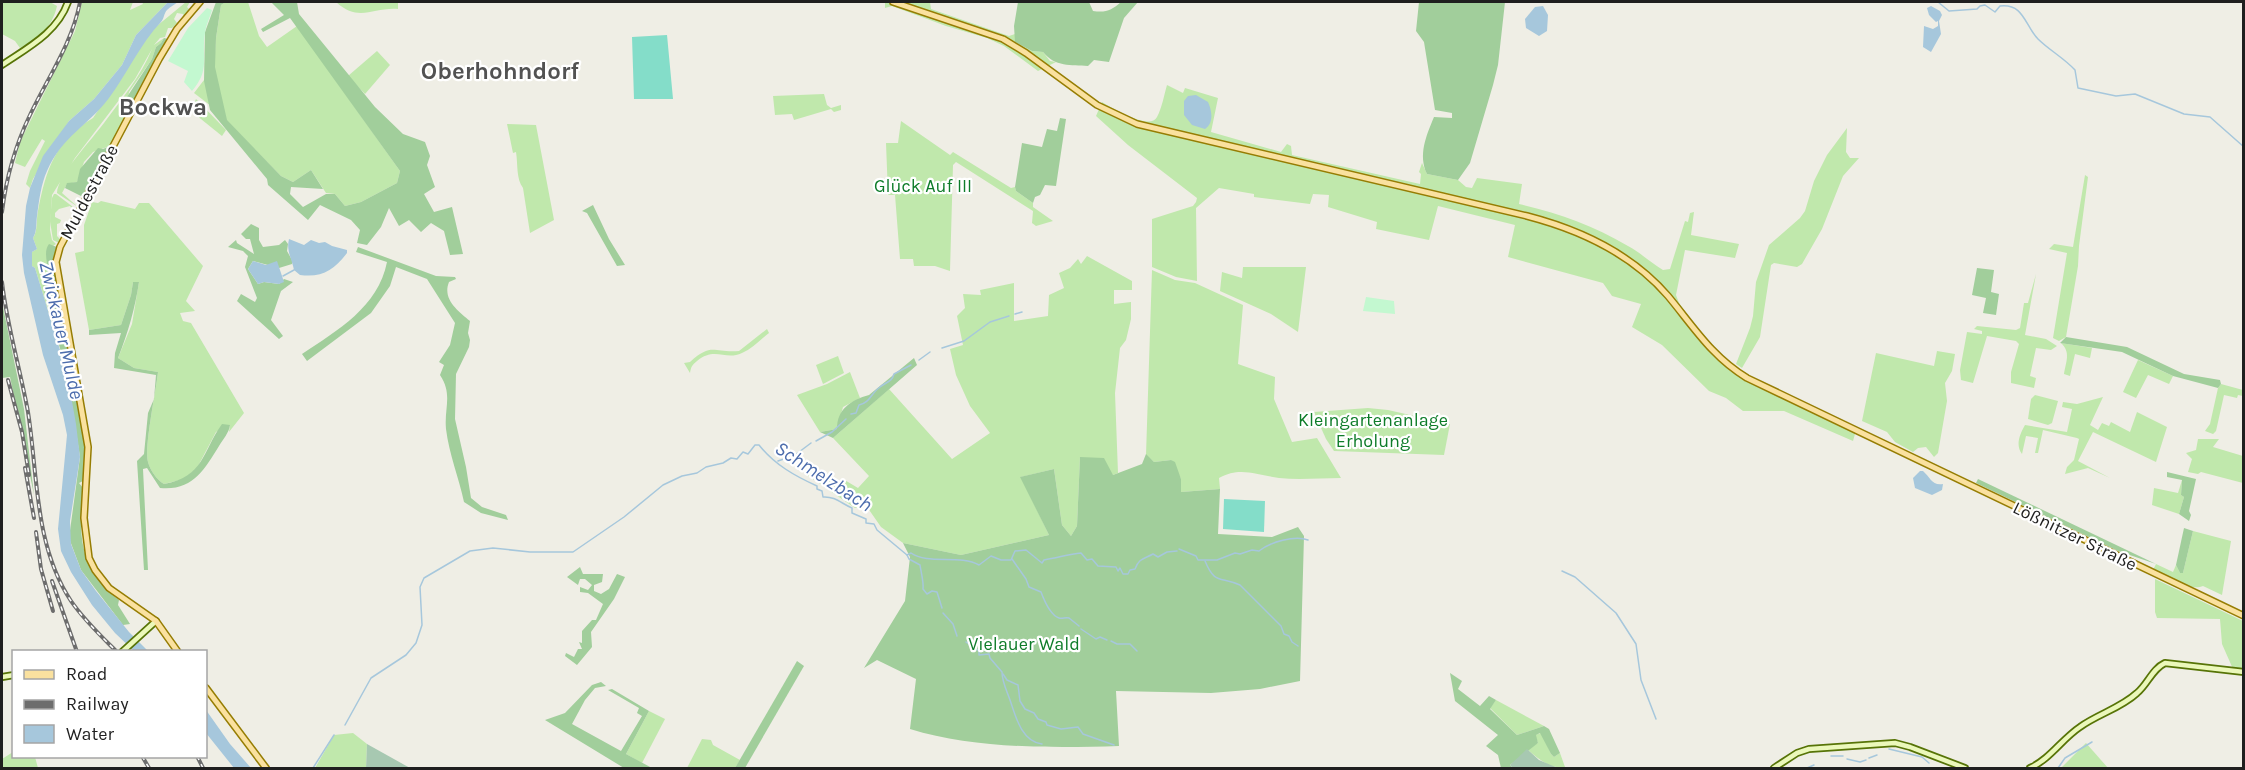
<svg xmlns="http://www.w3.org/2000/svg" width="2245" height="770" font-family="Karla,sans-serif">
	<rect width="100%" height="100%" fill="#efeee5"/>
	<g fill="#c0e8ac">
		<path d="M2,2H50L57,6C52,28 39,37 20,48L15,41L2,34Z"/>
		<path d="M82,2H133L130,10L143,4L142,2H168L136,35L122,65L94,99L69,121L33,179L30,188L26,184L30,171L45,141L42,139L25,167L15,163L20,142L75,31Z"/>
		<path d="M186,2H190L187,7L189,9L184,16L183,14L177,13L174,19L177,23L172,28H168L165,37L160,38L154,45L164,38L161,43L156,47L152,59L129,92L128,100L132,103L110,146L93,152L84,162L77,182L67,184L62,193L78,207L57,193C57,176 93,138 104,123C121,100 141,76 152,49L135,79L75,158L52,195L50,230L52,240L56,244C42,251 50,266 47,279H44V292L50,317L35,268L32,266V252L37,249L33,238C38,231 36,220 38,211C46,169 55,141 93,118L152,30Z"/>
		<path d="M226,2H248L259,36L267,47L297,26L400,171L397,183L361,202L345,206L335,194L326,193L311,170L293,182L281,176L215,109L194,93L214,67L216,38L221,5Z"/>
		<path d="M336,2H398V9C373,7 359,23 336,2Z"/>
		<path d="M885,2H930L931,9L1009,36L1015,34V42L1032,51L1043,52L1050,61L1056,62L1038,71L1004,46L987,38L946,26L892,6L885,8Z"/>
		<path d="M377,51L390,65L365,94L348,76Z"/>
		<path d="M1167,85L1183,93L1185,88L1218,98L1211,132L1281,152L1287,144L1291,146L1292,155L1420,184L1421,174L1419,172L1422,163L1427,174L1458,180L1466,187L1472,188L1477,178L1522,184L1519,204C1558,213 1593,225 1628,246C1641,253 1651,263 1663,270L1670,269L1685,221L1688,222L1690,213L1694,212L1691,235L1739,244L1735,258L1685,250L1676,295L1679,303L1708,343L1724,358L1749,376L1857,427L1853,441L1784,411H1743L1726,398L1709,391L1662,345L1632,327L1641,304L1612,296L1603,283L1508,257L1515,225L1438,206L1429,240L1376,229L1377,222L1328,207L1329,195L1313,194L1310,204L1254,197V194L1219,188L1196,208L1197,281L1176,277L1152,267V219L1193,206L1196,202L1197,198L1128,145L1096,116L1102,102C1112,108 1150,131 1157,117C1162,108 1164,95 1167,85Z"/>
		<path d="M824,94L827,105L831,108L841,105V110L834,112L831,109L794,120L792,114L775,115L773,96Z"/>
		<path d="M196,99L226,130L222,136L191,111Z"/>
		<path d="M901,121L950,155L953,152L1011,188L1015,187L1016,191L1033,203V207L1053,221L1036,226L1032,223L1033,211L956,162L953,165L950,271L935,266H914L913,259H900L895,195H888L886,143H898Z"/>
		<path d="M507,124L536,125L554,220L530,233L523,188C516,179 518,164 516,152L513,153Z"/>
		<path d="M1847,128L1846,152L1850,158H1859L1843,176L1822,229L1802,264L1797,267L1774,263L1771,265L1760,337L1742,368L1736,364L1750,328L1753,316L1756,282L1769,245L1800,218L1805,211L1814,181L1827,155Z"/>
		<path d="M2085,175L2088,177L2079,246L2078,266L2066,337L2059,341L2053,338L2067,253L2049,249L2054,244L2073,247Z"/>
		<path d="M54,194H56L77,210L74,211L70,206L59,209L55,213V217L61,220L60,223L57,224V236L60,239L64,236L59,243L53,240L50,221L52,198Z"/>
		<path d="M101,201L135,209L139,203H149L203,266L186,301L195,311L180,313L183,321L191,323L244,413L229,432L230,425L216,432L197,468L184,479L164,484C157,480 150,470 148,462C144,446 156,392 158,372L134,368L118,358L132,324L139,282H133L131,295L121,325L89,330L75,253L84,251V225L92,202L98,203Z"/>
		<path d="M1087,256L1132,281V290H1114V304L1131,302V319L1126,340L1120,348L1115,393L1118,473L1113,475L1080,457L1077,526L1071,536L1062,525L1054,469L1021,477L1049,535L961,555L903,543L881,527L865,504L855,508L807,475L815,467L839,487L843,479L858,488L869,476L833,438L889,389L952,459L990,433L970,406L956,375L950,349L963,345L957,316L965,308L963,294L981,295L980,290L1014,283V321L1048,316L1049,295L1064,288L1059,273L1070,268L1078,259L1081,264Z"/>
		<path d="M1243,267H1306L1298,332L1271,314L1220,291L1222,272L1242,278Z"/>
		<path d="M1152,270L1175,280L1195,283L1243,305L1238,364L1275,377L1274,399L1292,442L1317,438L1341,478C1321,478 1299,480 1279,478C1257,475 1240,466 1219,478L1220,489L1181,492V479L1171,460L1154,462L1146,455Z"/>
		<path d="M2036,274L2025,335L2046,339L2057,346L2051,350L2036,348L2030,376L2036,378L2034,388L2011,383V372L2019,344L2016,341L1987,336L1973,383L1961,380L1960,370L1967,332L1982,334V331L1974,329L1977,326L2016,330L2020,328L2024,303H2028Z"/>
		<path d="M767,329L769,333C761,339 752,349 742,353C725,361 715,346 697,361C692,365 691,367 690,373L684,363L690,362C712,342 713,353 739,351Z"/>
		<path d="M2061,343L2092,348L2090,358L2075,354L2070,376L2064,374C2066,362 2071,352 2061,343Z"/>
		<path d="M1937,351L1955,354L1952,371L1945,383L1947,401L1938,453L1934,457L1926,447L1918,448L1913,452L1895,442L1887,432L1862,421L1876,353L1934,366Z"/>
		<path d="M838,356L844,373L823,384L816,365Z"/>
		<path d="M2138,360L2173,376L2169,384L2148,375L2136,398L2123,392Z"/>
		<path d="M850,372L860,398L843,407L837,429L820,432L797,395L827,384Z"/>
		<path d="M2221,384L2243,390V396L2238,395L2237,398L2224,395L2216,431L2213,434L2205,431L2210,424L2218,388Z"/>
		<path d="M2035,395L2058,401L2052,423L2048,425L2028,419L2031,399Z"/>
		<path d="M2103,397L2090,425L2098,430L2102,423L2109,426L2111,422L2130,432L2137,412L2167,427L2156,462L2093,432L2078,461L2110,478L2088,468L2065,474L2067,467L2074,460L2079,439L2077,438L2043,430L2038,453H2035L2038,438L2026,436L2022,454C2015,445 2020,434 2025,425L2067,432L2072,409L2062,407L2063,402L2077,404Z"/>
		<path d="M1368,408L1388,410L1450,424L1444,455L1334,451L1326,439L1314,412Z"/>
		<path d="M2198,439H2219L2213,447L2243,456V483L2201,472L2198,474L2188,472L2192,459L2186,453L2196,450Z"/>
		<path d="M2182,480L2181,495L2184,497L2179,514L2152,505L2154,488L2178,493Z"/>
		<path d="M2193,531L2231,541L2222,595L2203,586C2190,592 2166,576 2153,570L2156,564L2173,572L2176,565L2180,573H2183Z"/>
		<path d="M2155,579L2243,621V670L2233,669L2222,644L2220,619L2157,618L2155,612Z"/>
		<path d="M1496,700L1544,726L1517,735L1490,708Z"/>
		<path d="M649,711L665,719L642,763L626,754Z"/>
		<path d="M353,733L367,744L366,768H315L334,735Z"/>
		<path d="M1541,733L1551,754L1554,757L1560,753L1565,767C1551,770 1537,758 1527,749L1538,743L1535,735Z"/>
		<path d="M702,739L711,740L713,745L740,760L735,768H687Z"/>
		<path d="M2086,743L2108,768H2061Z"/>
		<path d="M13,752L14,756L35,757L38,768H2V759Z"/>
	</g>
	<g fill="#a1ce9b">
		<path d="M216,2H226L221,5L216,38L215,67L227,120L281,176L293,182L311,170L323,189L291,187L290,194L303,207L326,194H335L345,206L361,202L397,183L400,171L290,18L263,32L261,29L284,15L271,2H297L299,14L375,107L403,134L425,142L430,156L427,165L435,187L424,194L434,212L452,207L463,254L450,255L444,231L431,223L421,232L409,220L399,226L389,208L381,227L367,245L357,243L360,230L351,220L320,205L308,220L268,185L267,179L210,110L204,81L205,32Z"/>
		<path d="M1018,2H1089L1093,11C1106,13 1112,10 1121,2H1138L1124,18L1109,62L1094,60L1088,66C1071,65 1055,67 1043,52L1032,51L1015,42L1014,26Z"/>
		<path d="M1419,2H1505L1498,65L1493,85L1470,163L1458,180L1427,174C1418,155 1426,136 1434,117L1452,118V113L1435,110L1424,42L1416,31Z"/>
		<path d="M164,38L168,39L133,104L127,97L152,59L156,47L161,43Z"/>
		<path d="M1060,118L1066,119L1056,186L1045,185L1040,195L1035,197L1033,203L1016,191L1015,187L1022,143L1042,147L1047,129L1057,131Z"/>
		<path d="M110,146L83,197L65,188L67,183L77,182L80,169L98,148L103,149Z"/>
		<path d="M593,205L609,239L625,265L617,266L587,213L582,211Z"/>
		<path d="M251,224L259,228V240L263,247L279,245L285,240L288,244L287,251L292,260V264L279,268L253,261L248,269L258,284L264,282L279,284L284,279L293,282L281,291L271,320L283,336L279,339L237,301L241,294L255,302L257,298L245,267L248,256L243,251L228,247L236,240L237,243L254,254L250,239H246L241,234Z"/>
		<path d="M49,244L57,247L54,268L85,447L83,481L79,483L83,488C78,535 79,569 119,600L118,605L130,624L123,625L81,570L69,538L80,457L67,373L44,292L43,280L47,279C50,266 42,253 49,244Z"/>
		<path d="M358,247L436,276L455,277L456,279L449,282C442,299 458,311 470,321L468,333L470,340L469,347L456,374L455,419L466,467L471,498L482,507L506,515L508,520L481,513L464,502C459,478 449,454 446,429C444,407 453,395 440,375L444,365L439,362L450,345L455,323L427,279L396,267L390,286L371,313L307,361L302,354C338,330 378,307 387,262L356,252Z"/>
		<path d="M1977,268L1994,270L1991,292L1999,294L1996,315L1983,313L1986,298L1972,295Z"/>
		<path d="M133,282H139C135,309 128,332 118,358L134,368L158,372C156,392 144,446 148,462C150,470 157,480 164,484C204,477 202,452 222,424L230,425C229,433 223,439 219,446C204,470 193,491 160,488L147,468L143,469L148,570H144L137,461L144,454L148,413L154,399L156,375L114,368L115,353L121,333L89,335V330L121,325L131,295Z"/>
		<path d="M2,302L24,409L34,495L10,377L2,378Z"/>
		<path d="M2066,337L2127,347L2184,374L2220,380L2221,384L2218,388L2173,376L2122,352L2060,343Z"/>
		<path d="M914,358L917,365L833,438L820,432L837,429C837,409 851,400 869,395Z"/>
		<path d="M1146,454L1154,462L1171,460L1175,462L1181,479V492L1220,489L1218,534L1272,537L1298,527L1304,536L1300,681L1260,689L1211,693L1116,691L1119,746C1052,748 975,749 910,729L916,679L877,660L864,668L905,601L910,557L903,543L961,555L1049,535L1020,477L1054,469L1062,525L1071,536L1077,526L1080,457L1104,458L1113,475L1142,464Z"/>
		<path d="M2167,472L2196,479L2189,511L2191,515L2189,521L2179,514L2184,497L2181,495L2182,480L2167,477Z"/>
		<path d="M1978,479L2156,564L2118,551L1976,483Z"/>
		<path d="M2184,528L2193,531L2183,573H2180L2176,565Z"/>
		<path d="M580,567L583,574H603L602,582L594,585V591L601,594L609,589L617,574L625,577L614,599L591,632L592,647L577,665L565,656L566,653L574,657L578,649H582L579,642L582,643V631L592,620H596L603,604L588,593L580,592V587L588,590L592,585L585,579H580L578,585L567,577Z"/>
		<path d="M797,661L804,666L745,768H735Z"/>
		<path d="M1450,673L1462,681L1458,689L1480,706L1489,696L1496,700L1490,709L1517,735L1544,726L1549,729L1560,753L1554,757L1551,754L1540,733L1536,735L1538,743L1510,765L1513,768H1501L1498,755L1486,746L1498,735L1455,701Z"/>
		<path d="M601,682L606,686L595,688L585,700L572,724L621,751L642,716L637,713L639,708L608,690L612,689L649,711L626,754L652,768H624L545,720L565,713L592,685Z"/>
	</g>
	<g fill="#a7c8b1">
		<path d="M367,744L410,768H366Z"/>
		<path d="M1527,749L1539,760L1558,768H1513L1510,765Z"/>
	</g>
	<g fill="#c3f8d0">
		<path d="M207,8L212,10C210,17 206,25 205,33C201,58 211,69 192,91L184,82L188,71L168,61L188,28Z"/>
		<path d="M1366,297L1394,301L1395,314L1363,311Z"/>
	</g>
	<g fill="#84ddc9">
		<path d="M667,35L673,99H634L632,37Z"/>
		<path d="M1224,499L1265,501L1264,532L1223,529Z"/>
	</g>
	<g fill="#a6c7dc">
		<path d="M168,2H178C175,4 170,7 167,10C164,13 164,19 161,22C140,44 127,74 109,98C88,126 62,136 47,171C41,184 39,201 37,216C36,223 37,232 33,238L37,249L32,252V266L35,268L67,373L76,424L80,457L70,521L71,544L81,570L96,591L129,632L148,651H134L115,633L92,605L71,572L61,551L58,529L67,435L63,415L43,355L24,273L22,255L26,206L30,188L43,156L69,121L94,99L122,65L136,35Z"/>
		<path d="M1543,6L1548,15L1547,31L1539,36L1526,28L1525,19L1535,7Z"/>
		<path d="M1931,6L1940,11L1942,15L1939,21L1941,34L1931,52L1923,47L1924,26L1933,29L1938,26V21L1936,22L1929,15L1927,8Z"/>
		<path d="M1196,95L1208,102C1212,111 1214,123 1205,129L1192,125L1184,115V101L1188,96Z"/>
		<path d="M289,239L304,245L311,240L319,243L325,242L332,246L347,250V253C334,270 322,278 300,275L294,270C292,259 286,251 289,239Z"/>
		<path d="M253,261L266,265L277,261L284,282L279,284L264,282L258,284L248,269Z"/>
		<path d="M1920,471H1923C1930,477 1932,486 1943,484L1942,490L1932,495L1915,488L1913,478Z"/>
		<path d="M206,710L230,744L251,768H234L206,733Z"/>
	</g>
	<g fill="none" stroke-linecap="round" stroke-linejoin="round">
		<g stroke="#a6c7dc" stroke-width="1.5">
			<path d="M1938,2L1949,11L1977,9L1980,6L1985,5L1995,12L2000,6C2024,3 2025,26 2038,39C2049,50 2064,58 2075,70L2078,88L2116,96L2135,94L2184,114L2210,117L2244,147"/>
			<path d="M283,276L294,270"/>
			<path d="M1015,314L1022,312"/>
			<path d="M942,348L964,341L990,322L1009,316"/>
			<path d="M919,360L930,352"/>
			<path d="M851,414L856,413L859,405C870,403 871,393 880,387C886,382 892,382 894,374L911,365"/>
			<path d="M816,441L832,432L846,419"/>
			<path d="M778,461L795,455L811,443"/>
			<path d="M1179,549L1196,556L1198,560H1217L1235,553L1240,554L1252,550L1259,551C1270,542 1295,535 1308,540"/>
			<path d="M907,555L909,559L920,565C921,572 924,583 923,589L927,594L932,591L937,592L942,608"/>
			<path d="M1012,559L1026,579L1029,587L1041,592C1044,600 1050,615 1059,618C1062,619 1066,617 1069,618L1079,626"/>
			<path d="M1205,561C1215,585 1220,576 1240,585L1281,626L1284,634L1289,636L1292,642L1298,646"/>
			<path d="M1562,571L1575,577L1616,613L1636,644L1641,680L1656,719"/>
			<path d="M943,613L953,624L957,636"/>
			<path d="M1081,629L1096,639L1100,637L1107,640"/>
			<path d="M1111,641L1117,644H1130L1137,651"/>
			<path d="M966,642L979,651V655L989,654L990,658L1002,672C1002,682 1007,691 1010,700C1015,714 1021,742 1042,744"/>
			<path d="M1003,674L1007,680L1018,685L1020,701L1025,709L1034,713L1038,719L1046,722L1047,725L1061,729L1078,727L1083,734L1114,745"/>
			<path d="M345,725L371,678L406,655L416,643L422,625L420,587L424,578L470,551L493,548L530,552H573L624,517L663,485L682,476L697,473L706,467L723,463L731,458L737,459L743,452L748,454L755,445H759C775,465 795,476 817,486V489L822,491L823,497C835,496 842,504 852,508V513L866,519V523L874,524L877,530L907,555L911,553C928,565 960,554 979,565L991,556L1001,560H1011L1015,551L1026,550L1042,563L1044,560C1058,558 1068,554 1081,553L1087,560L1092,559L1098,566L1116,567L1118,571L1120,568L1123,574H1128L1130,570L1135,569C1139,558 1144,559 1153,554L1158,557L1167,552L1177,551"/>
			<path d="M1889,749L1922,757L1929,763"/>
			<path d="M1831,756H1843"/>
			<path d="M1869,758L1877,755"/>
			<path d="M1847,759L1860,762L1866,760"/>
			<path d="M313,768L334,735"/>
			<path d="M1807,768L1814,765"/>
			<path d="M2058,768L2065,758L2092,742"/>
		</g>
		<g stroke="#577407" stroke-width="8">
			<g id="secondary">
				<path d="M2,65C27,48 57,33 68,2"/>
				<path d="M122,652L156,621"/>
				<path d="M2,677L14,675"/>
				<path d="M1774,768L1797,753L1809,749L1895,743L1910,747L1965,768"/>
				<path d="M2030,768C2050,759 2062,739 2080,727C2098,714 2121,708 2137,693C2148,684 2152,669 2165,663L2244,672"/>
			</g>
		</g>
		<g stroke="#967d03" stroke-width="8">
			<g id="primary">
				<path d="M893,2L1003,39L1026,53L1097,105L1137,124L1527,216C1581,230 1631,253 1668,296C1693,326 1712,357 1747,378L2244,616"/>
				<path d="M178,652L156,621L109,588L95,570L89,558L84,518L88,447L56,262L60,247L159,59L177,29L200,2"/>
				<path d="M206,688L266,768"/>
			</g>
		</g>
		<use href="#secondary" stroke="#ebf8ba" stroke-width="4.5"/>
		<use href="#primary" stroke="#fae19f" stroke-width="5"/>
		<g stroke="#6d6d6d" stroke-width="4">
			<g id="rail">
				<path d="M2,212C6,179 15,146 30,115C48,77 72,44 80,2"/>
				<path d="M2,282C7,326 20,368 28,412C38,475 34,545 71,601C84,620 101,636 117,652"/>
				<path d="M8,380L22,432L29,475"/>
				<path d="M25,468L34,518"/>
				<path d="M36,532L41,569L53,611"/>
				<path d="M52,581L77,652"/>
				<path d="M142,756L149,768"/>
				<path d="M197,756L203,768"/>
			</g>
		</g>
		<use href="#rail" stroke="#fff" stroke-width="1.5" stroke-dasharray="4.5" stroke-linecap="butt"/>
	</g>
	<g text-anchor="middle" stroke-width="4.5" stroke-linejoin="round" paint-order="stroke">
		<g font-size="18" fill="#0e7c29" stroke="#fff">
			<text x="923" y="192">Glück Auf III</text>
			<text x="1373" y="426">Kleingartenanlage<tspan x="1373" dy="21">Erholung</tspan></text>
			<text x="1024" y="650">Vielauer Wald</text>
		</g>
		<g font-size="18" fill="#1f1f1f" stroke="#fff">
			<text transform="translate(89 192) rotate(-62)" y="6">Muldestraße</text>
			<text transform="translate(2075 536) rotate(26)" y="6">Lößnitzer Straße</text>
		</g>
		<g font-size="20" font-style="italic" fill="#4d6dad" stroke="#fff">
			<text transform="translate(62 330) rotate(77)" y="7">Zwickauer Mulde</text>
			<text transform="translate(824 476) rotate(33)" y="7">Schmelzbach</text>
		</g>
		<g font-size="24" font-weight="bold" fill="#525252" stroke="#fff">
			<text x="500" y="79">Oberhohndorf</text>
			<text x="163" y="115">Bockwa</text>
		</g>
	</g>
	<rect width="2245" height="770" fill="none" stroke="#1f1f1f" stroke-width="6"/>
	<rect x="12" y="650" width="195" height="108" fill="#ffffff" stroke="#a5a5a5" stroke-width="1.5"/>
	<rect x="24" y="670" width="30" height="9" fill="#fae19f" stroke="#a5a5a5" stroke-width="1.5"/>
	<text x="66" y="680" font-size="18" fill="#1f1f1f">Road</text>
	<rect x="24" y="700" width="30" height="9" fill="#6d6d6d" stroke="#a5a5a5" stroke-width="1.5"/>
	<text x="66" y="710" font-size="18" fill="#1f1f1f">Railway</text>
	<rect x="24" y="725" width="30" height="18" fill="#a6c7dc" stroke="#a5a5a5" stroke-width="1.5"/>
	<text x="66" y="740" font-size="18" fill="#1f1f1f">Water</text>
</svg>
